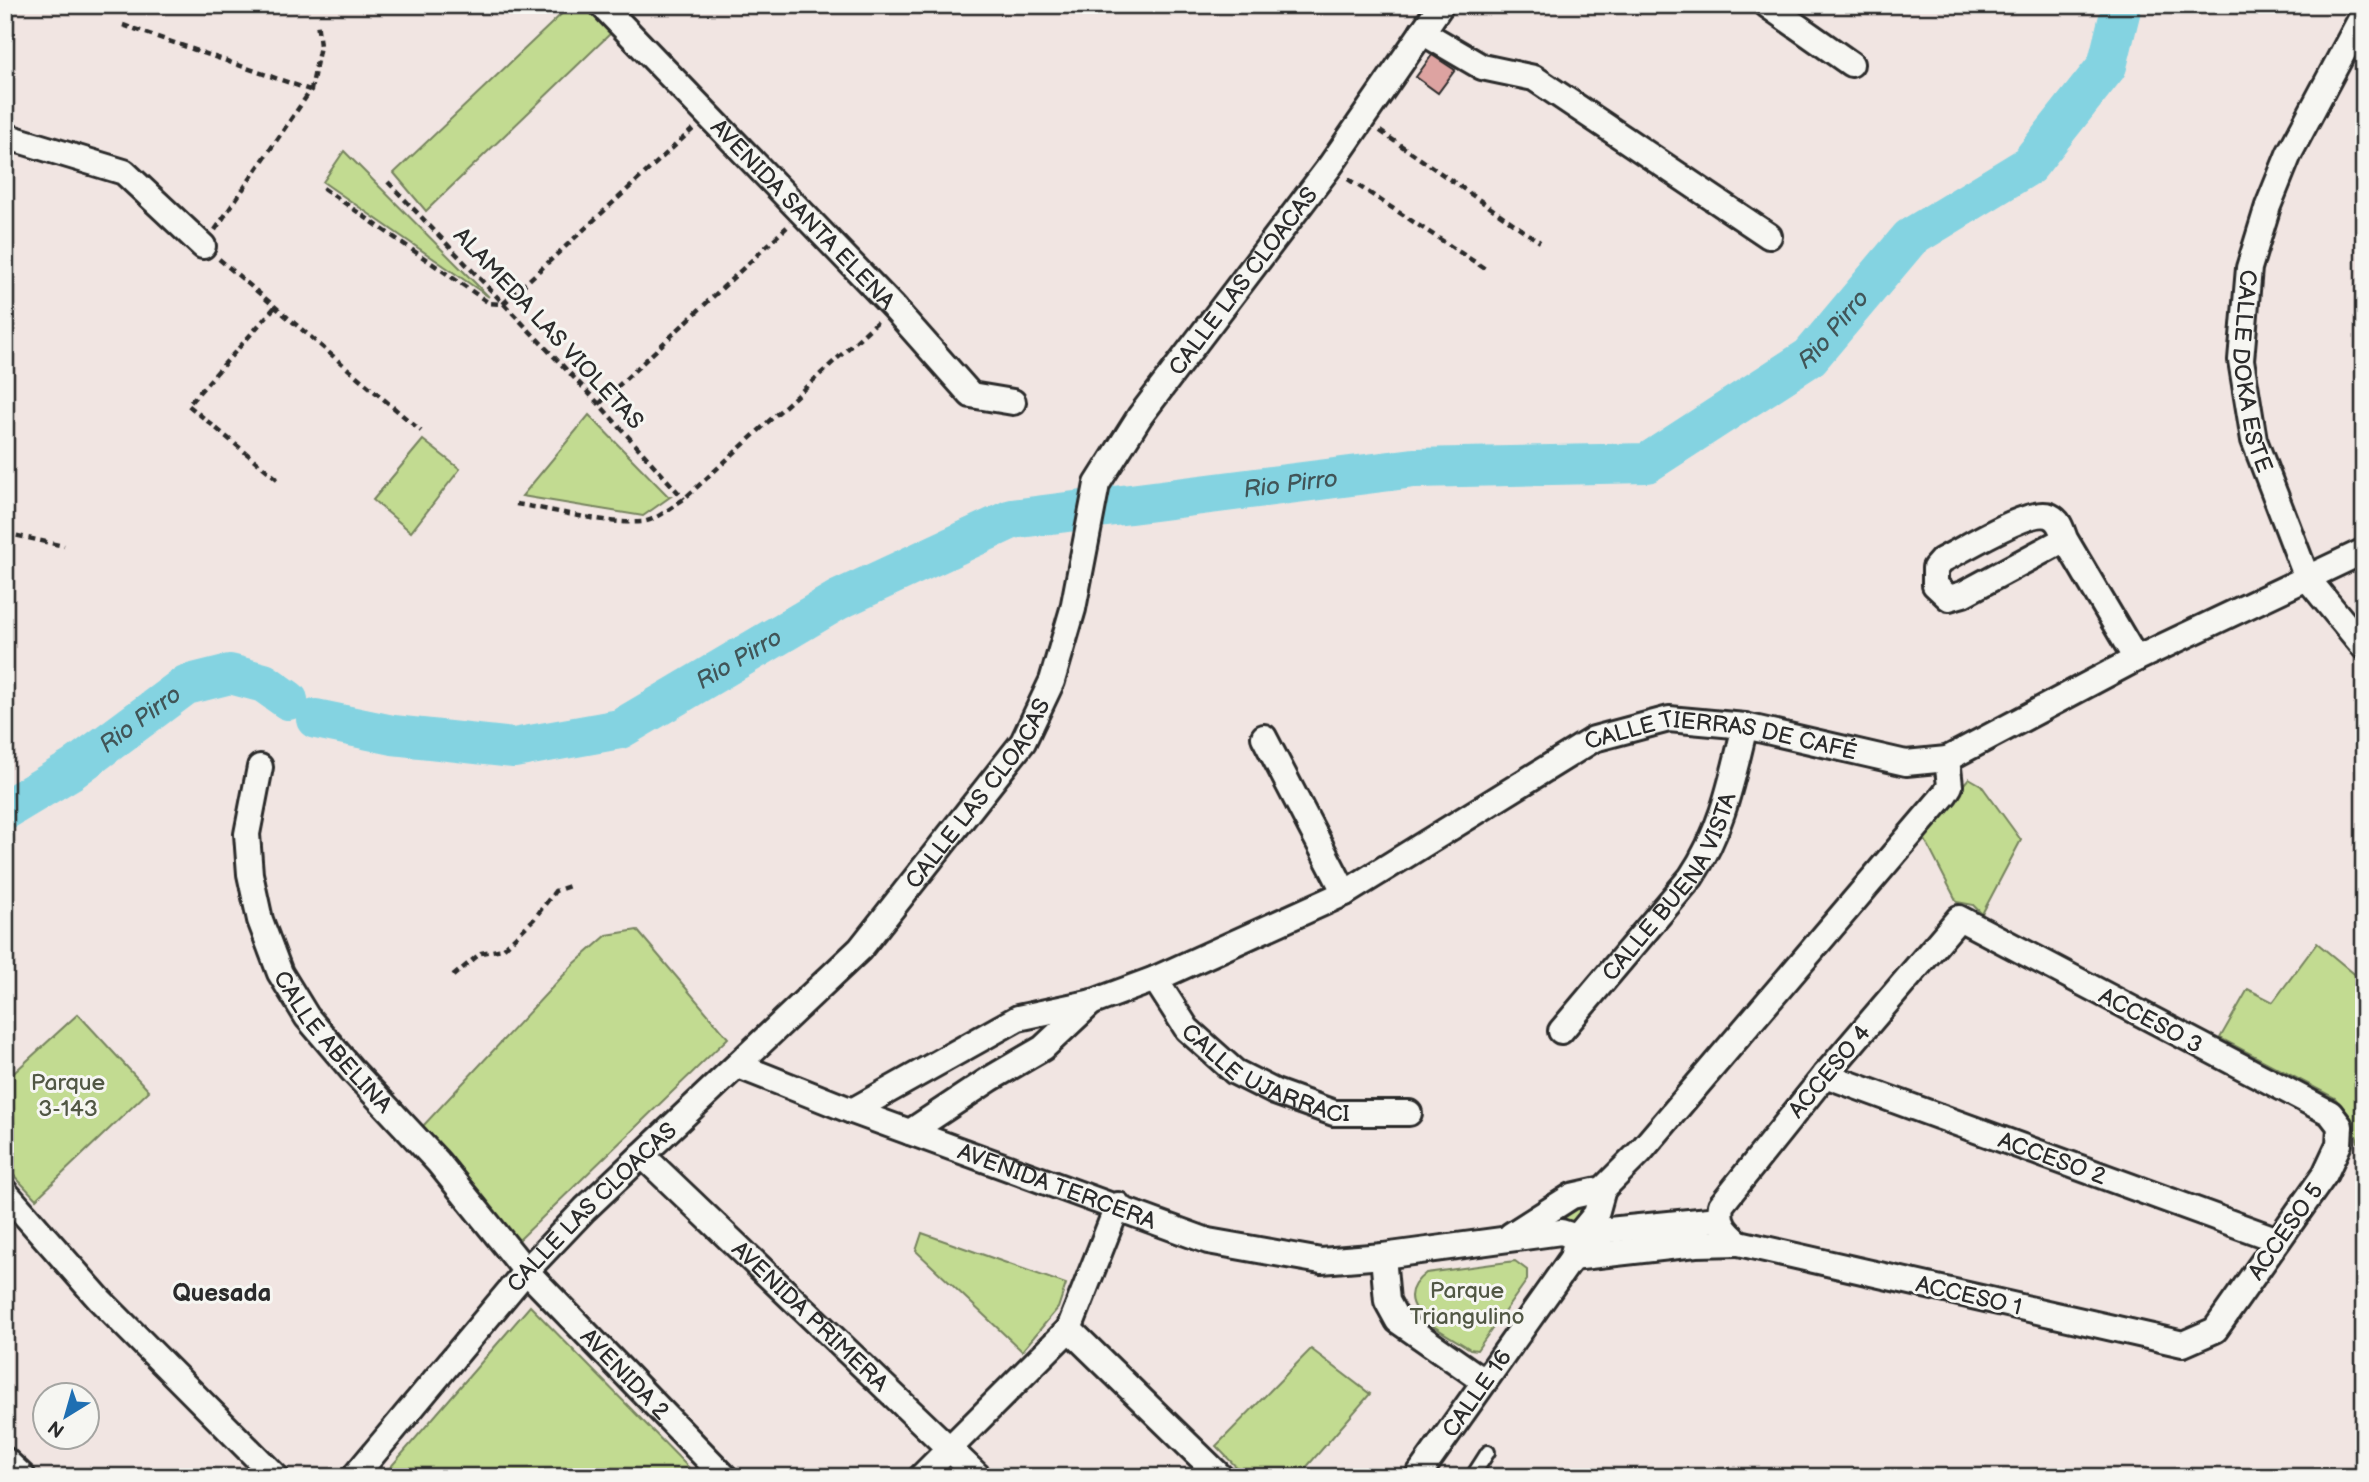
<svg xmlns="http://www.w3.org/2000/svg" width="2369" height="1482" font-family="'Balsamiq Sans',sans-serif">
	<rect width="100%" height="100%" fill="#f1e5e2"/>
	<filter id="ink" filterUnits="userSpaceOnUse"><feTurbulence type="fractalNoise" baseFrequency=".0143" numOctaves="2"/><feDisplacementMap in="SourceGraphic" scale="14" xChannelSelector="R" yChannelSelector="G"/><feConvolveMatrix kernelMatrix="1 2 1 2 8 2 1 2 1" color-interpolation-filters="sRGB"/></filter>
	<g filter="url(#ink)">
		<g fill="#c2db91" stroke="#76835e" stroke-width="2">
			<path d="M571,5H585L612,32L426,211L394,173Z"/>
			<path d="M344,151L489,297L323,182Z"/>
			<path d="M589,415L669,497H670L643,516L522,496Z"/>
			<path d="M423,440L460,469L411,532L373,500Z"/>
			<path d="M1969,778L1981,785L2021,840L1982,914L1973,905L1957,902L1922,834Z"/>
			<path d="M637,930L728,1038L518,1241L422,1127L574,964L607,935Z"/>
			<path d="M2317,943L2364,982V1143L2358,1142L2350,1117L2335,1098L2220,1038L2248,989L2273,1002Z"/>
			<path d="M78,1014L149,1091L36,1199L5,1166V1081Z"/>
			<path d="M1592,1198L1578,1223L1549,1222Z"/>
			<path d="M922,1233L1066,1284L1058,1308L1022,1351L916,1251Z"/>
			<path d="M1515,1261L1527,1270V1280L1477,1350L1470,1349C1443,1331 1383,1306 1426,1273Z"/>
			<path d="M530,1306L698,1477H382Z"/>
			<path d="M1311,1349L1370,1394L1298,1477H1246L1216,1446Z"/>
		</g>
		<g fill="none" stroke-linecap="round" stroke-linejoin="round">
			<g stroke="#84d3e1" stroke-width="40">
				<path id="s1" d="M316,719L393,735L514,748L620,729L838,600L1012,519L1414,468L1647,463L1810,357L1910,238L2028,166L2107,66L2122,5"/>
				<path id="s2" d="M5,810L73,769L186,685L230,674L264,683L288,700"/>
			</g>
		</g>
		<path fill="#dda3a1" stroke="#2b2b2b" stroke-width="2" d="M1432,55L1455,70L1438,93L1416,77Z"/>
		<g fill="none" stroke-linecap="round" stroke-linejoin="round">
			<g stroke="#2b2b2b" stroke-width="18">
				<path id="service" d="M1472,1477L1488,1452"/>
			</g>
			<g stroke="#2b2b2b" stroke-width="30">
				<g id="minor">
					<path id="s3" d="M602,5L893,307L971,395L1013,402"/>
					<path d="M1767,5L1851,64"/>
					<path id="s4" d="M2364,13L2289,154L2268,206L2249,268L2241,360L2254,440L2307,578L2364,647"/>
					<path d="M1422,32L1482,67L1534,78L1769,236"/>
					<path d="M5,136L124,172L203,246"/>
					<path d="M2065,539L1963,594L1949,598L1935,585V568L1942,560C1963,550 2031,507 2050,516C2060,521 2061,529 2065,539L2136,659"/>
					<path d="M1264,737L1345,893"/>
					<path id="s5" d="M260,767L247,834L250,874L260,920L280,973L307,1017L352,1070L438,1162L526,1271L725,1477"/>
					<path d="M1959,918L2330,1113L2340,1126L2339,1144L2325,1174L2215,1330L2183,1344L1739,1243C1725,1231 1718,1224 1721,1205L1825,1075Z"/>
					<path id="s6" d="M1155,979L1187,1029L1235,1072L1275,1092L1334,1113H1409"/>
					<path id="s7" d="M1561,1031L1691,877C1722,831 1732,780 1745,726"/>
					<path id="s8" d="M739,1066L852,1111L1208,1241L1321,1261L1383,1256L1561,1232L1577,1237"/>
					<path id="s9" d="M1825,1075L2278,1240"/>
					<path id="s10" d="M852,1111L1018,1018L1093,1002L1155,979L1345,893L1594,739L1669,719L1745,726L1906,763L1947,759L2136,659L2364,551"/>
					<path d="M910,1132L990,1079L1043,1048L1092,1002"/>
					<path id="s11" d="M642,1155L979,1477"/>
					<path d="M5,1192L100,1300L276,1477"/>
					<path d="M1511,1235L1572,1196L1603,1189L1640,1152L1945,794L1950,786L1947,759"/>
					<path d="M1577,1237L1609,1230L1719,1219"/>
					<path d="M1577,1237L1596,1214L1603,1189"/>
					<path d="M1383,1256L1387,1301L1398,1321L1484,1381"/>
					<path d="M1572,1258L1696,1244L1739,1243"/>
					<path d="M1069,1329L1221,1477"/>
					<path d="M5,1460L23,1477"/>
					<path id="s12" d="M354,1477L526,1271L585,1209L860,949L1023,742L1052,681L1073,609L1097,484L1140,416L1330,166L1441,5"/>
					<path d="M921,1477L1069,1329L1118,1205"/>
					<path id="s13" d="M1417,1477L1572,1258L1577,1237"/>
				</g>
			</g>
			<g stroke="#2b2b2b" stroke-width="4.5" stroke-dasharray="7 5" stroke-linecap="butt">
				<path d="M123,25L310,90"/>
				<path d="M1380,131L1540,242"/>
				<path d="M1348,179L1487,270"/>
				<path d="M388,182L599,404L684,499"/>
				<path d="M323,188L489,303L503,304L693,129"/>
				<path d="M215,230L311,90L320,46L317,21"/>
				<path d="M219,259L421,431"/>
				<path d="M275,307L188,405L281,482"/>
				<path d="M599,404L787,227"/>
				<path d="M516,504C551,509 608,525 641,522C656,521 671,507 684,499L877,322"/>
				<path d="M5,533L64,546"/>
				<path d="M453,976L481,953L503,949L534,919L555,891L570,886"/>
			</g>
			<use href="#service" stroke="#f6f6f2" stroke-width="12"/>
			<use href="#minor" stroke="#f6f6f2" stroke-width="24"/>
		</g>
	</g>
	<g text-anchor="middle" stroke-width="6" stroke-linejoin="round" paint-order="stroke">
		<g font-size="23" fill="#2b2b2b" stroke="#f6f6f2">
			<text dy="8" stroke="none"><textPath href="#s3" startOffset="290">AVENIDA SANTA ELENA</textPath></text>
			<text dy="8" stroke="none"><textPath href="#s12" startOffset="1516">CALLE LAS CLOACAS</textPath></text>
			<text transform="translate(549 328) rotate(47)" y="8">ALAMEDA LAS VIOLETAS</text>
			<text dy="8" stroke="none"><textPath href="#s4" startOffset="385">CALLE DOKA ESTE</textPath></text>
			<text dy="8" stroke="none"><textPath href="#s10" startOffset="964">CALLE TIERRAS DE CAFÉ</textPath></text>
			<text dy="8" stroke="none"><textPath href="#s12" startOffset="928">CALLE LAS CLOACAS</textPath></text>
			<text dy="8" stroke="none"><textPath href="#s7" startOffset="182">CALLE BUENA VISTA</textPath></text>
			<text transform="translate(2151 1020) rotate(28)" y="8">ACCESO 3</text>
			<text dy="8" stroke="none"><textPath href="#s5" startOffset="299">CALLE ABELINA</textPath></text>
			<text dy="8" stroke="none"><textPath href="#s6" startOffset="152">CALLE UJARRACI</textPath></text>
			<text transform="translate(1829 1071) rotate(-50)" y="8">ACCESO 4</text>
			<text dy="8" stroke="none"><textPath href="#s9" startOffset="242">ACCESO 2</textPath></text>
			<text dy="8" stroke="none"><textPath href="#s8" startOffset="340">AVENIDA TERCERA</textPath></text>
			<text dy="8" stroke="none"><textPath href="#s12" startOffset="360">CALLE LAS CLOACAS</textPath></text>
			<text transform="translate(2285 1231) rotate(-55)" y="8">ACCESO 5</text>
			<text transform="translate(1969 1295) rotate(13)" y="8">ACCESO 1</text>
			<text dy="8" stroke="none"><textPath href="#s11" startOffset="233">AVENIDA PRIMERA</textPath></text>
			<text dy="8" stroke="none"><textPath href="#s5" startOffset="742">AVENIDA 2</textPath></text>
			<text dy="8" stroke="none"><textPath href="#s13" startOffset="103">CALLE 16</textPath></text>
		</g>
		<g font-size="23" fill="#515744" stroke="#f6f6f2">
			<text x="68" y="1090">Parque<tspan x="68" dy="26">3-143</tspan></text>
			<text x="1467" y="1298">Parque<tspan x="1467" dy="26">Triangulino</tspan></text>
		</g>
		<g font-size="24" font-style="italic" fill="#415558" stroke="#f6f6f2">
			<text dy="8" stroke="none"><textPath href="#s1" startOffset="1622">Rio Pirro</textPath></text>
			<text dy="8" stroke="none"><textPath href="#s1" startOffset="1034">Rio Pirro</textPath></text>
			<text dy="8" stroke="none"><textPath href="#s1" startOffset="446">Rio Pirro</textPath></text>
			<text dy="8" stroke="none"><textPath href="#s2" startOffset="163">Rio Pirro</textPath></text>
		</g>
		<g font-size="24" font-weight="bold" fill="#2b2b2b" stroke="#f6f6f2">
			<text x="222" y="1301">Quesada</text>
		</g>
	</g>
	<rect width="2369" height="1482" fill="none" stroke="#f6f6f2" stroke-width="28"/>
	<rect x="14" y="14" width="2341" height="1454" fill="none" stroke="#2b2b2b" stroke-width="2.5" filter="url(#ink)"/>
	<g transform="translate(66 1416) rotate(217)"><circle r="33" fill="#f6f6f2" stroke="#a5a5a2" stroke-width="2"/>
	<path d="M0-5L12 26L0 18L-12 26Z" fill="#1f6fb2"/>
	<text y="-10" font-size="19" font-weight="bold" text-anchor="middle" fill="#2b2b2b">N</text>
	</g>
</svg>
